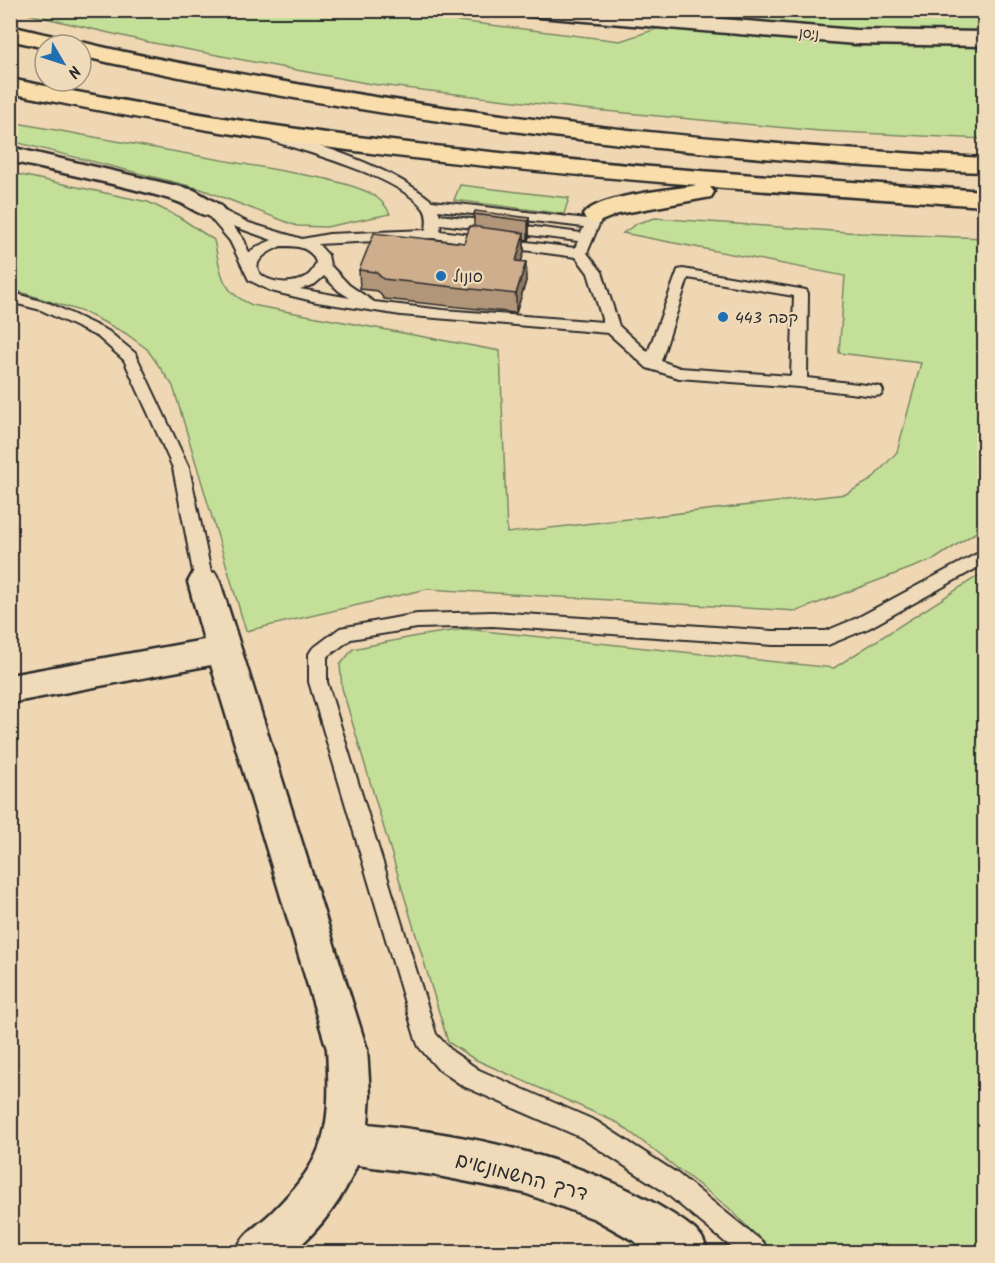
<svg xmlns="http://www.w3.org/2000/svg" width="995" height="1263" font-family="Kalam,'Playpen Sans Hebrew',sans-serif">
	<rect width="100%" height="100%" fill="#f0d7b4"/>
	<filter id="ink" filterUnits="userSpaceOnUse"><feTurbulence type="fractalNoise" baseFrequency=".0167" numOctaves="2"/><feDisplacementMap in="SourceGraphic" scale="12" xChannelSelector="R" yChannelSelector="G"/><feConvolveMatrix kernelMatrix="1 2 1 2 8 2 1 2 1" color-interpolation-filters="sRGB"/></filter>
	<g filter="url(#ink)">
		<g fill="#c4e098" stroke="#788662" stroke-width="1.5">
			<path d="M11,10L376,11L620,41L711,11H984V139L820,131L583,109L371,84L148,42Z"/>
			<path d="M11,122L327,179C350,186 380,190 390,214L326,227L297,226L201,189L11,141Z"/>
			<path d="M11,173L148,202L179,217L214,240C221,271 219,291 252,305L500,351L507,533L846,494L871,480L897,452L921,363L839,353L845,276L623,233L638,223L655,218L860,233L984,238V527L935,559L797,611L427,589L246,631L173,386L147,349L125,333L86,313L11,289Z"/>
			<path d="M460,185L569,198L564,214L454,200Z"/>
			<path d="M984,572V1252H772L729,1208L618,1123L474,1059L448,1042L342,688L340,665L353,649L417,636L465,629L834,668Z"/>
		</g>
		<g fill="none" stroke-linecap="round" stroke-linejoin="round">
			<g stroke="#2b2b2b" stroke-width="4">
				<g id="lane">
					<path d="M268,131C322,145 389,166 432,201L587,219L591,212H601L603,215L587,253L602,272L619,326L648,352L678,270L683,269L806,290L808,293L807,378L875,386L881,387L883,391L881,395L875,396L799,387L679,378L647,368L608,333L401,315L317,302L271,291L249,280L230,241L206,213L204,210L206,207H216L249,223L302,239L329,234L426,230C427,223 428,214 423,208C398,176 303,151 263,138L261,135L263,132ZM438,210L584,227L581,233L440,215ZM441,224L578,241L575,248L440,231ZM233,226L272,240L256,247L249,253L244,240ZM433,238L576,257L588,273L603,322L443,310L374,302L349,285L330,265L328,255L318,244ZM281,246C296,246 310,246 316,262C307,303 215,274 281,246ZM324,276L339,291L350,298L300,289L315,284ZM688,278L794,296L791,376L680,368L661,361Z"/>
					<path d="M10,292L51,304L108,331L135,353L189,468L213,582L210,587L204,589L198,587L195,582L173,468L124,360L98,337L41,310L10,302Z"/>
					<path d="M984,550V564L869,628L828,645H773L493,626L417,628L351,639L327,657V682L436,1034L453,1052L479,1070L596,1121L678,1174L764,1243L767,1252H737L662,1190L580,1137L463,1086L437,1068L419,1047L416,1040L309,682V654L312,649L340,628L417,614L493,612L773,631H826L857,618Z"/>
				</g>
			</g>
			<g stroke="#2b2b2b" stroke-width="5">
				<g id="street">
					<path d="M517,10H612L855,30L984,32V46L855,44L527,16L519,15Z"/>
					<path d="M10,147L194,190L220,205L224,210L220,215C200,220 191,205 173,200C120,184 65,174 10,161Z"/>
					<path d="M204,570L215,573L220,582L367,1049L370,1095L368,1124C467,1134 564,1154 652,1202C666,1210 691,1224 701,1236C704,1240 706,1248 708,1252H650L634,1241L595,1219L524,1193L433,1175L357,1165C343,1199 320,1229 293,1252H236C243,1232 257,1227 272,1212C329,1156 331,1126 327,1049L211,665L10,703V675L204,640L188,582L193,573Z"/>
				</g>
			</g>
			<g stroke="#2b2b2b" stroke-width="5">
				<g id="highway">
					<path d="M10,26L70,40L73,45L81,42C137,56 195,66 252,76C494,121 738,144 984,158V172C903,170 821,163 740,156C529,137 319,107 111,63L81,56V45H45V48L10,40Z"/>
					<path d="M10,79C131,103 253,125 375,139C577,164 781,177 984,191V206L710,187L714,192L711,197L618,214L596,223L587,220L583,215C597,195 672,190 697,185C548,173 400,159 253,137C171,125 91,109 10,93Z"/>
				</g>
			</g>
			<use href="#lane" fill="#efdab9" fill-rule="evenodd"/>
			<use href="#street" fill="#efdab9" fill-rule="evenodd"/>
			<use href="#highway" fill="#f9deab" fill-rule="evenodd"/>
		</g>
		<path fill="#b19679" stroke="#2b2b2b" stroke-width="1.5" d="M474,214L529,218V237L528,240L524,239V252L521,262L526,281L516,313L384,299L378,291L360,289L359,270L464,243L474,227Z"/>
		<g fill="#907a63" stroke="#2b2b2b" stroke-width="1.5">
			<path d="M529,218V237L528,240V221Z"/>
			<path d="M524,233V252L516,280V261Z"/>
			<path d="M526,262V281L516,313V294Z"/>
		</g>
		<g fill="#ceae8d" stroke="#2b2b2b" stroke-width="1.5">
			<path d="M475,211L529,218L528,221L474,214Z"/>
			<path d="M470,226L524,233L516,261L526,262L516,294L383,279L376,272L359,270L374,233L464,243Z"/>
		</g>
	</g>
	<g fill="#1f6fb2" stroke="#efdab9" stroke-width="2">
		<circle cx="441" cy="276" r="6"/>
		<circle cx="723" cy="317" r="6"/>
	</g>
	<g text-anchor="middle" stroke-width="4.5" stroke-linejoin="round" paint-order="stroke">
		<g font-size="14" fill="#2b2b2b" stroke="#efdab9">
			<text transform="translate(809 33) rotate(5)" y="5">ניסן</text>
		</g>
		<g font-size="16" fill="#2b2b2b" stroke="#efdab9" text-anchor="start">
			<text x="453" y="282">סונול</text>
			<text x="735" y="323">קפה 443</text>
		</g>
		<g font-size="20" fill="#2b2b2b" stroke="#efdab9">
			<text transform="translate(522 1176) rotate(15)" y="7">דרך החשמונאים</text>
		</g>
	</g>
	<rect width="995" height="1263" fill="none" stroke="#efdab9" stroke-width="36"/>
	<rect x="18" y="18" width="959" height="1227" fill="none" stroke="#2b2b2b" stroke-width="2" filter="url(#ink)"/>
	<g transform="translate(63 63) rotate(129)"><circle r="28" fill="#efdab9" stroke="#a19480" stroke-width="1.5"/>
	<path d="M0-4.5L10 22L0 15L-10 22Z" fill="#1f6fb2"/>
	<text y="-9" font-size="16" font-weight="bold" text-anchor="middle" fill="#2b2b2b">N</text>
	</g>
</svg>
